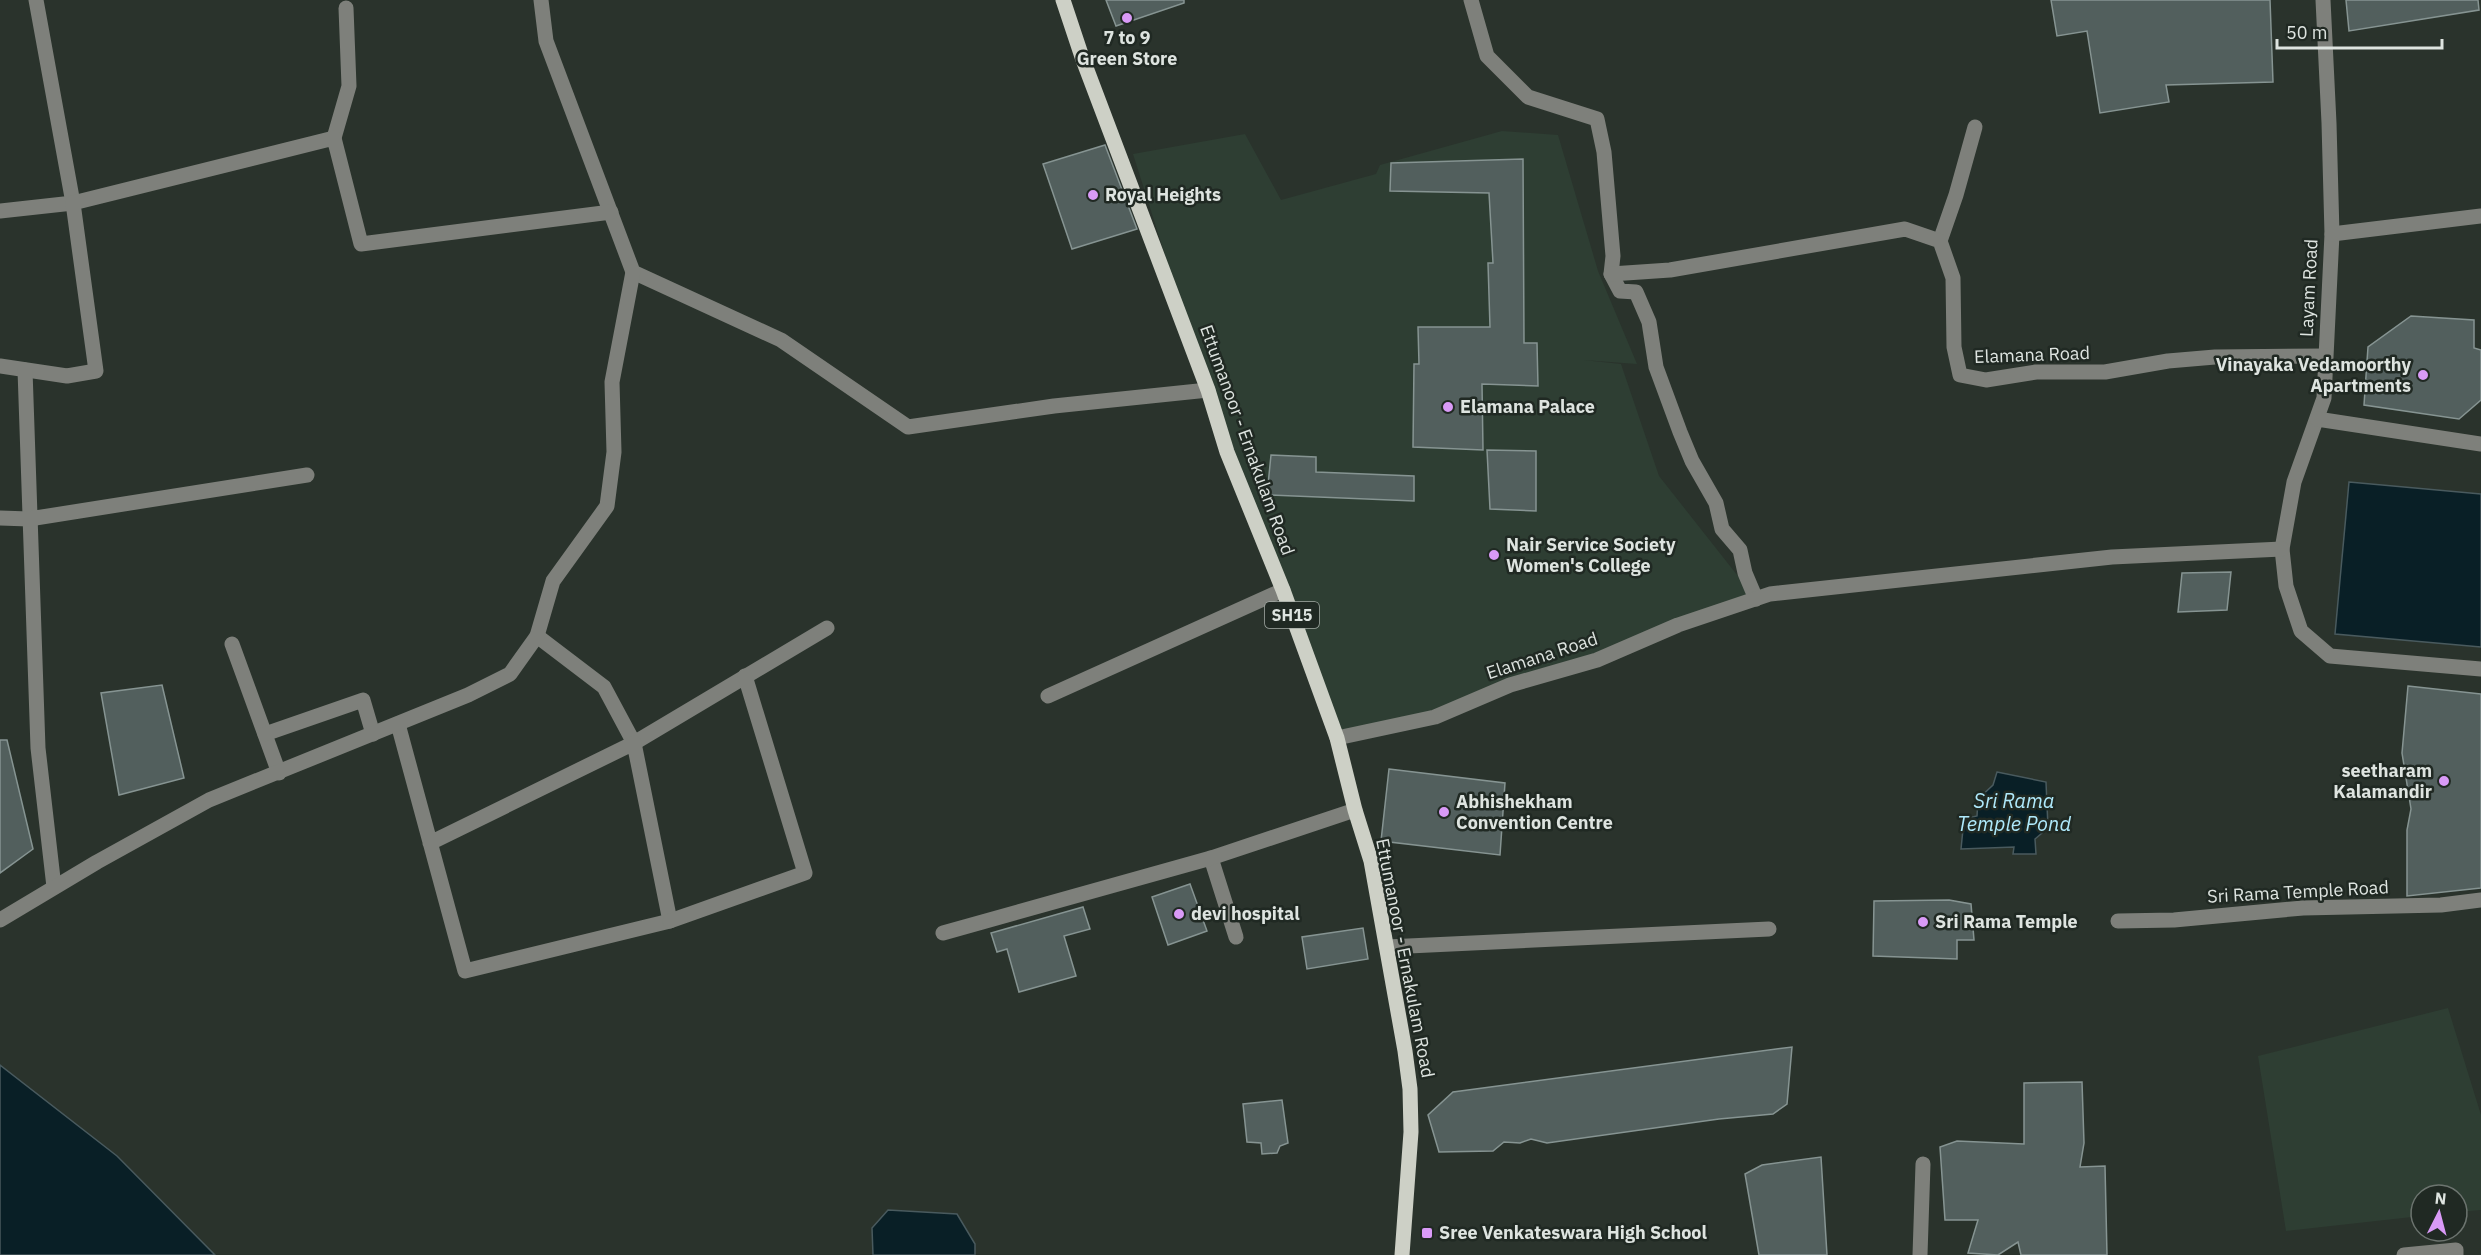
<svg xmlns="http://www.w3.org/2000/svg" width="2481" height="1255" font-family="'IBM Plex Sans',sans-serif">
	<rect width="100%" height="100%" fill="#2a332c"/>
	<g fill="#2e3e33">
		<path d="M1502,131L1558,135L1598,271L1637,364L1583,360L1621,364L1659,476L1756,599L1435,717L1337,738L1231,463L1133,154L1245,134L1281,200L1376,174L1380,165Z"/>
		<path d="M2448,1008L2481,1115V1210L2457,1212V1195H2421V1216L2286,1231L2258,1056Z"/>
	</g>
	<g fill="#091f26" stroke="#495a5e" stroke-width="1.5">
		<path d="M2349,482L2481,494V647L2335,634Z"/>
		<path d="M1997,772L2046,782L2048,828L2035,839L2036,854H2013L2014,847L1961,849L1964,819L1977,816L1978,799L1993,785Z"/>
		<path d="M0,1065L117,1156L215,1255H0Z"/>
		<path d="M888,1210L957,1214L975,1244V1255H873L872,1228Z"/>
	</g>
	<g fill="#525f5d" stroke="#869492" stroke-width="1.5">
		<path d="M1106,0H1184V3L1116,26Z"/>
		<path d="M2051,0H2270L2273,82L2166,85L2169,102L2100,113L2087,31L2057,36Z"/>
		<path d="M2346,0H2478L2479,10L2349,31Z"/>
		<path d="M1105,145L1137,229L1072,249L1043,164Z"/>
		<path d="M1523,159L1524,343H1537L1538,386L1482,384L1483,450L1413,447L1414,364H1419L1418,327H1490L1488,263H1493L1489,193L1390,191L1391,163Z"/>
		<path d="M2411,316L2474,320V348L2481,350V400L2459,419L2364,405L2368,347Z"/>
		<path d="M1487,450L1536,451V511L1490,509Z"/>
		<path d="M1271,455L1316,457V472L1414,476V501L1267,495Z"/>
		<path d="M2231,572L2227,610L2178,612L2182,573Z"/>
		<path d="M162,685L184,778L119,795L101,693Z"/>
		<path d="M2408,686L2481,694V888L2407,896V830L2411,809L2402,753Z"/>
		<path d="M0,740H7L33,849L0,873Z"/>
		<path d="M1389,769L1505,783L1500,855L1381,841Z"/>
		<path d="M1190,884L1207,931L1168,945L1152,897Z"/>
		<path d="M1949,900L1971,904L1974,940H1957V959L1873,956L1874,901Z"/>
		<path d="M1083,907L1090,929L1064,936L1076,976L1019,992L1007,949L997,952L991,933Z"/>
		<path d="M1363,928L1368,959L1307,969L1302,937Z"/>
		<path d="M1792,1047L1787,1104L1773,1114L1719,1119L1547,1143L1531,1139L1520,1143L1504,1142L1493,1151L1439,1152L1428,1115L1453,1092Z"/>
		<path d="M2082,1082L2084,1143L2080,1167L2105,1166L2107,1255H2021L2018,1242L1998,1255L1968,1253L1978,1220H1945L1940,1147L1957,1141L2024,1144V1083Z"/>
		<path d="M1282,1100L1288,1143L1280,1146L1277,1153L1262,1154L1261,1143L1247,1142L1243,1104Z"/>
		<path d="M1821,1157L1827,1255H1759L1745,1174L1762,1165Z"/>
	</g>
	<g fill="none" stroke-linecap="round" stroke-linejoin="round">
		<g stroke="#7e807b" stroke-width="15">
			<path d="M541,0L546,41L633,272L781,340L908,427L1054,406L1208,390"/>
			<path d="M1471,0L1487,56L1528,97L1597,119L1604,152L1613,256L1611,274L1620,291L1636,292L1649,322L1656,367L1680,432L1692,461L1716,503L1722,529L1740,550L1745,573L1756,599"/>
			<path d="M2323,0L2329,123L2332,234L2324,398L2294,482L2282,549L2286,586L2301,631L2330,656L2481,669"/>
			<path d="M334,138L349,86L346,8"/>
			<path d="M0,211L73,203L36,0"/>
			<path d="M2332,234L2481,216"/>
			<path d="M1940,241L1956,195L1975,127"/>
			<path d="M1611,274L1670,270L1905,229L1940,241L1953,278L1954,347L1960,375L1986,380L2036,372H2105L2168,361L2215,357L2325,356"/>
			<path d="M0,366L67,376L96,371L73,203L334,138L361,244L611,212"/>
			<path d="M25,370L38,748L54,887"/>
			<path d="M2317,419L2481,444"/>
			<path d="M0,518L29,519L307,475"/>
			<path d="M537,636L604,687L634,743L827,628"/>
			<path d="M232,644L279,773"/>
			<path d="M1048,696L1283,590"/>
			<path d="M398,724L465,971L670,921L634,743L430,843"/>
			<path d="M265,734L363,700L373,734"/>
			<path d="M1337,738L1435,717L1510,685L1597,660L1678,625L1770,594L2112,557L2282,549"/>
			<path d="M1211,858L1236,937"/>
			<path d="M0,920L97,862L209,800L468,695L510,674L537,636L553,581L607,506L614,452L612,382L633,272"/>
			<path d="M670,921L805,873L745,676"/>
			<path d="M2118,921L2174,920L2303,908L2441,905L2481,900"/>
			<path d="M943,933L1211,858L1355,810"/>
			<path d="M1387,947L1769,929"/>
			<path d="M1920,1255L1923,1164"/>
			<path d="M2404,1255L2456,1250V1255"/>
		</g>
		<path stroke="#cdd0c6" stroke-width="15" d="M1063,0L1082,57L1208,390L1227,452L1283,590L1337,738L1355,810L1371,861L1405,1051L1410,1089L1411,1132L1402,1255"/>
	</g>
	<g fill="#d99af7" stroke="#202923" stroke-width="2">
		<circle cx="1127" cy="18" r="6"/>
		<circle cx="1093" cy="195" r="6"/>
		<circle cx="2423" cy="375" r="6"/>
		<circle cx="1448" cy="407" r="6"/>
		<circle cx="1494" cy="555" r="6"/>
		<circle cx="2444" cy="781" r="6"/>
		<circle cx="1444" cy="812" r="6"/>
		<circle cx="1179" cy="914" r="6"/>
		<circle cx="1923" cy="922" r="6"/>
		<rect x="1421" y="1227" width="12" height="12" rx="3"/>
	</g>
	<g text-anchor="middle" stroke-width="5" stroke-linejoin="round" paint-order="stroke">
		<rect fill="#202923" stroke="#a5aca7" stroke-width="1.5" x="1265" y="602" width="54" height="26" rx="4.5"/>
		<g font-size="16" font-weight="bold" fill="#dee4e0">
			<text x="1292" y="621">SH15</text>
		</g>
		<g font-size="18" font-weight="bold" fill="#dee4e0" stroke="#202923" text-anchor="start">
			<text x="1127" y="44" text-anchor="middle">7 to 9<tspan x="1127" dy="21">Green Store</tspan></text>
			<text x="1105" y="201">Royal Heights</text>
			<text x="2411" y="371" text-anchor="end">Vinayaka Vedamoorthy<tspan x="2411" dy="21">Apartments</tspan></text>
			<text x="1460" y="413">Elamana Palace</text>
			<text x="1506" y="551">Nair Service Society<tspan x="1506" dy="21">Women's College</tspan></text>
			<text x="2432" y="777" text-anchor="end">seetharam<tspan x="2432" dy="21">Kalamandir</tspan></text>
			<text x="1456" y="808">Abhishekham<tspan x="1456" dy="21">Convention Centre</tspan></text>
			<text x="1191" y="920">devi hospital</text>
			<text x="1935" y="928">Sri Rama Temple</text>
			<text x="1439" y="1239">Sree Venkateswara High School</text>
		</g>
		<g font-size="18" fill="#dee4e0" stroke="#202923">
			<text transform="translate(2309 288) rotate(-87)" y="6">Layam Road</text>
			<text transform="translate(2032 355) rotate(-2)" y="6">Elamana Road</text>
			<text transform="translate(1247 440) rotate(70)" y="6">Ettumanoor - Ernakulam Road</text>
			<text transform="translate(1542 656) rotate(-18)" y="6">Elamana Road</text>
			<text transform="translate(2298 892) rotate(-3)" y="6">Sri Rama Temple Road</text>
			<text transform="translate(1405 958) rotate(79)" y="6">Ettumanoor - Ernakulam Road</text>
		</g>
		<g font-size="20" font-style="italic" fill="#afe9fb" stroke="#202923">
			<text x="2014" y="808">Sri Rama<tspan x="2014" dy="23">Temple Pond</tspan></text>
		</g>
	</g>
	<g transform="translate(2439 1213) rotate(6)"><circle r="28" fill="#202923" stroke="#6c746f" stroke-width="1.5"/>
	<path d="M0-4.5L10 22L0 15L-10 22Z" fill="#d99af7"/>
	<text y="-9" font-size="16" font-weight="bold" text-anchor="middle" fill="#dee4e0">N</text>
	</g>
	<path d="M2277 39v9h165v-9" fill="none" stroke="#dee4e0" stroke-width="3"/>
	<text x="2286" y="39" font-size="18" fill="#dee4e0" stroke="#202923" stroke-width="4.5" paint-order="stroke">50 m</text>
</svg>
